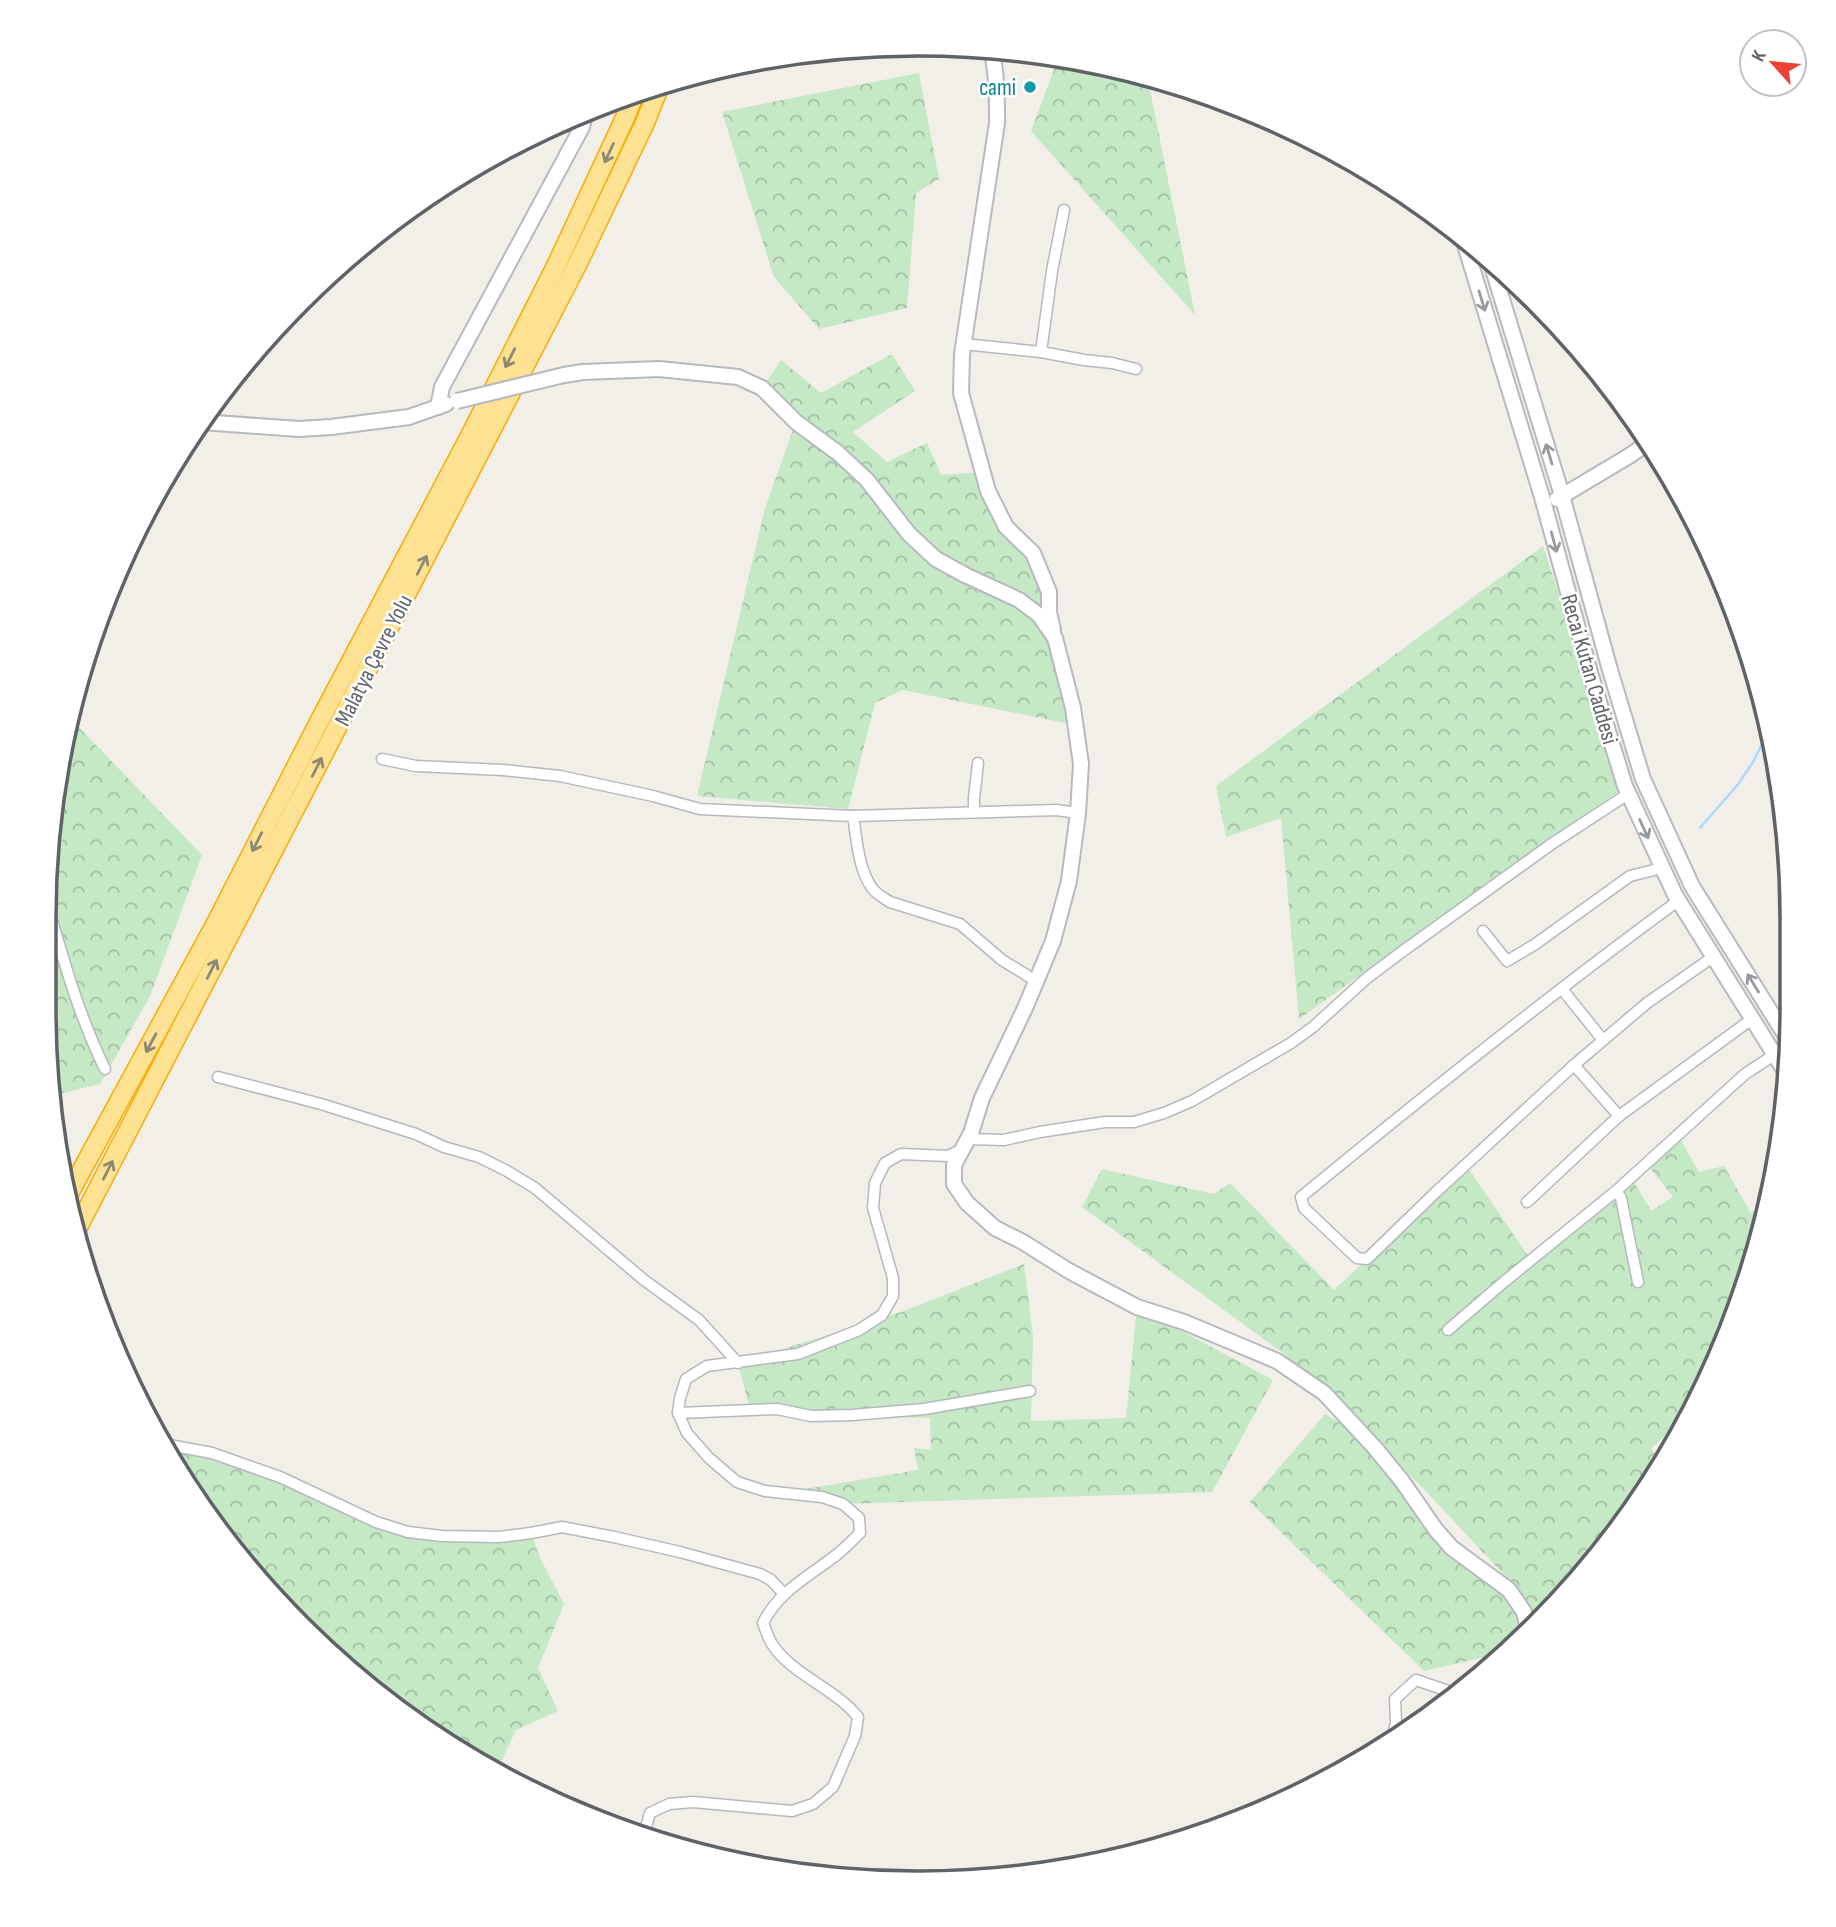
<svg xmlns="http://www.w3.org/2000/svg" width="1836" height="1927" font-family="'Sofia Sans Condensed',sans-serif">
	<defs>
		<pattern id="forest-crowns" width="20" height="18" patternUnits="userSpaceOnUse" patternTransform="scale(1.75)"><rect width="20" height="18" fill="#c5e8c5"/><path d="M2 6a3 3 0 1 1 6 0M12 15a3 3 0 1 1 6 0" fill="none" stroke="#a3c0a4"/></pattern>
	</defs>
	<rect width="100%" height="100%" fill="#f1efe8"/>
	<g fill="url(#forest-crowns)">
		<path d="M1058,59L1147,75L1195,315L1031,131Z"/>
		<path d="M919,73L939,179L916,193L907,308L819,329L774,277L722,112Z"/>
		<path d="M892,354L915,391L853,432L887,462L927,443L941,475L983,472L1006,527L1033,553L1049,592L1039,615L1055,638L1075,725L903,690L875,703L848,809L697,796L765,508L796,422L762,388L781,360L821,393Z"/>
		<path d="M1543,546L1623,788L1299,1019L1281,818L1226,837L1216,786Z"/>
		<path d="M69,717L202,855L150,996L100,1084L59,1094L52,1093L44,1009L46,860Z"/>
		<path d="M1678,1135L1699,1172L1724,1166L1750,1212L1767,1208L1726,1344L1689,1412L1651,1449L1663,1460L1645,1495L1536,1627L1502,1653L1424,1671L1250,1502L1325,1414L1367,1439L1444,1539L1516,1604L1505,1576L1422,1487L1283,1353L1082,1207L1102,1169L1214,1194L1230,1183L1334,1290L1466,1165L1531,1260L1631,1177L1651,1211L1673,1197L1646,1163Z"/>
		<path d="M1024,1264L1033,1337L1031,1421L1126,1418L1137,1307L1273,1380L1212,1492L843,1504L781,1493L918,1470L914,1448L931,1450L930,1418L811,1416L750,1410L738,1363L901,1312Z"/>
		<path d="M164,1444L212,1453L408,1532L531,1533L540,1558L564,1604L538,1668L558,1711L516,1730L496,1773L481,1766L341,1666L191,1495Z"/>
	</g>
	<g fill="none" stroke-linecap="round" stroke-linejoin="round">
		<path stroke="#aadaff" stroke-width="2.5" d="M1700,828L1739,783L1753,762L1768,732"/>
		<g stroke="#b5b8bc" stroke-width="13">
			<g id="street">
				<path d="M964,344L1041,352L1084,360L1112,363L1136,369"/>
				<path d="M1041,352L1052,271L1064,210"/>
				<path d="M382,759L416,766L503,770L560,776L653,796L700,809L853,816C857,840 858,868 872,888C876,894 884,898 890,902L960,924L1002,960L1036,981"/>
				<path d="M974,812V798L978,763"/>
				<path d="M853,816L1056,810L1078,813"/>
				<path d="M45,896C62,955 78,1014 105,1069"/>
				<path d="M1678,901C1549,995 1425,1095 1301,1197L1304,1208L1357,1258L1367,1259L1436,1192L1574,1065L1647,1003L1713,957"/>
				<path d="M1483,931L1507,961L1534,945L1630,876L1662,868"/>
				<path d="M1562,989L1603,1040"/>
				<path d="M1574,1065L1619,1116L1752,1019"/>
				<path d="M218,1077L321,1104L416,1134L444,1147L479,1157L507,1171L535,1188L644,1280L699,1320L738,1363"/>
				<path d="M968,1139L1004,1140L1040,1132L1105,1122H1134L1164,1113L1192,1101L1291,1043L1313,1027L1367,978L1403,951L1553,843L1628,794"/>
				<path d="M1616,1191L1621,1198L1638,1282"/>
				<path d="M1527,1202L1619,1116"/>
				<path d="M1448,1330L1505,1281L1616,1191L1745,1074L1774,1055"/>
				<path d="M678,1413L777,1409L811,1416L852,1415L924,1409L1030,1391"/>
				<path d="M164,1444L212,1453L280,1477L376,1522L408,1532L442,1536L499,1537L531,1533L562,1527L614,1537L680,1552L760,1574L771,1580L784,1594"/>
				<path d="M1393,1737L1396,1722L1395,1699L1416,1680L1451,1692"/>
				<path d="M643,1838L650,1813L669,1804L693,1802L792,1811L813,1804L833,1787L855,1736L858,1717C835,1688 792,1675 772,1644C768,1638 766,1630 763,1623C778,1592 809,1576 835,1556C844,1549 852,1541 860,1533L859,1518L843,1504L822,1497L765,1491L737,1482L709,1458L687,1433L678,1413L680,1398L686,1379L707,1366L798,1354L859,1330L882,1315L893,1296V1278L873,1208L875,1183L885,1163L901,1154L948,1156L963,1149"/>
			</g>
		</g>
		<g stroke="#b6babf" stroke-width="18">
			<g id="secondary">
				<path d="M991,48C997,73 997,98 997,123L962,354L961,393L988,491L1006,527L1033,553L1049,592V612L1053,630"/>
				<path d="M1462,235L1542,497L1591,676L1625,786L1675,895L1786,1073"/>
				<path d="M1491,263L1561,492L1610,670L1643,779L1692,886L1789,1041"/>
				<path d="M564,375L583,372L659,369L738,377L762,388L796,422L838,453L867,480L909,534L936,559L965,575L1019,600L1039,615L1055,638L1073,708L1081,764L1078,813L1069,881L1053,941L1025,1008L982,1098L971,1133L954,1165V1184L967,1203L995,1228L1023,1242L1069,1271L1137,1307L1184,1322L1277,1361L1324,1393L1375,1448L1402,1481L1436,1530L1452,1548L1509,1590L1524,1612L1529,1633"/>
				<path d="M438,407L442,387L582,127L585,114"/>
				<path d="M202,422L299,429L331,427L409,417L446,404"/>
				<path d="M1557,499L1629,456L1648,443"/>
			</g>
		</g>
		<g stroke="#f9ab00" stroke-width="21">
			<g id="highway">
				<path d="M66,1199L215,925L320,720L470,436L556,266L624,120L636,91"/>
				<path d="M76,1231L578,263L644,125L660,85"/>
			</g>
		</g>
		<use href="#street" stroke="#fff" stroke-width="10"/>
		<use href="#secondary" stroke="#fff" stroke-width="14"/>
		<use href="#highway" stroke="#fde293" stroke-width="18"/>
		<g stroke="#b6babf" stroke-width="18" stroke-linecap="butt">
			<path id="secondary-bridge" d="M457,401L564,375"/>
		</g>
		<use href="#secondary-bridge" stroke="#fff" stroke-width="14"/>
	</g>
	<defs><path id="oneway-shaft" d="M-6 0H5M1.5-3L5.5 0L1.5 3" fill="none" stroke-width="1.6" stroke-linecap="round" stroke-linejoin="round" transform="scale(1.75)"/></defs>
	<g stroke="#8e8975">
		<use href="#oneway-shaft" transform="translate(609 153) rotate(115)"/>
		<use href="#oneway-shaft" transform="translate(510 358) rotate(117)"/>
		<use href="#oneway-shaft" transform="translate(422 565) rotate(-63)"/>
		<use href="#oneway-shaft" transform="translate(317 767) rotate(-63)"/>
		<use href="#oneway-shaft" transform="translate(257 842) rotate(117)"/>
		<use href="#oneway-shaft" transform="translate(212 969) rotate(-63)"/>
		<use href="#oneway-shaft" transform="translate(151 1043) rotate(118)"/>
		<use href="#oneway-shaft" transform="translate(108 1170) rotate(-63)"/>
	</g>
	<g stroke="#979a9d">
		<use href="#oneway-shaft" transform="translate(1482 301) rotate(73)"/>
		<use href="#oneway-shaft" transform="translate(1549 454) rotate(-107)"/>
		<use href="#oneway-shaft" transform="translate(1554 542) rotate(75)"/>
		<use href="#oneway-shaft" transform="translate(1644 829) rotate(65)"/>
		<use href="#oneway-shaft" transform="translate(1753 983) rotate(-122)"/>
	</g>
	<circle fill="#0f9aa8" stroke="#fff" stroke-width="2.5" cx="1030" cy="87" r="7"/>
	<g text-anchor="middle" stroke-width="5" stroke-linejoin="round" paint-order="stroke">
		<g font-size="23" fill="#0d838f" stroke="#fff" text-anchor="end">
			<text x="1016" y="95">cami</text>
		</g>
		<g font-size="23" fill="#5f6368" stroke="#fff">
			<text transform="translate(373 660) rotate(-63)" y="8">Malatya Çevre Yolu</text>
			<text transform="translate(1590 669) rotate(74)" y="8">Recai Kutan Caddesi</text>
		</g>
	</g>
	<path d="M0 0H1836V1927H0ZM918 56H918A862 862 0 0 1 1780 918V1009A862 862 0 0 1 918 1871H918A862 862 0 0 1 56 1009V918A862 862 0 0 1 918 56Z" fill="#fff" fill-rule="evenodd"/>
	<path fill="none" stroke="#5f6368" stroke-width="3.5" d="M918 56H918A862 862 0 0 1 1780 918V1009A862 862 0 0 1 918 1871H918A862 862 0 0 1 56 1009V918A862 862 0 0 1 918 56Z"/>
	<g transform="translate(1773 63) rotate(297)"><circle r="33" fill="#ffffff" stroke="#bfc1c3" stroke-width="2"/>
	<path d="M0-5L12 26L0 18L-12 26Z" fill="#ea4335"/>
	<text y="-10" font-size="19" font-weight="bold" text-anchor="middle" fill="#5f6368">K</text>
	</g>
</svg>
